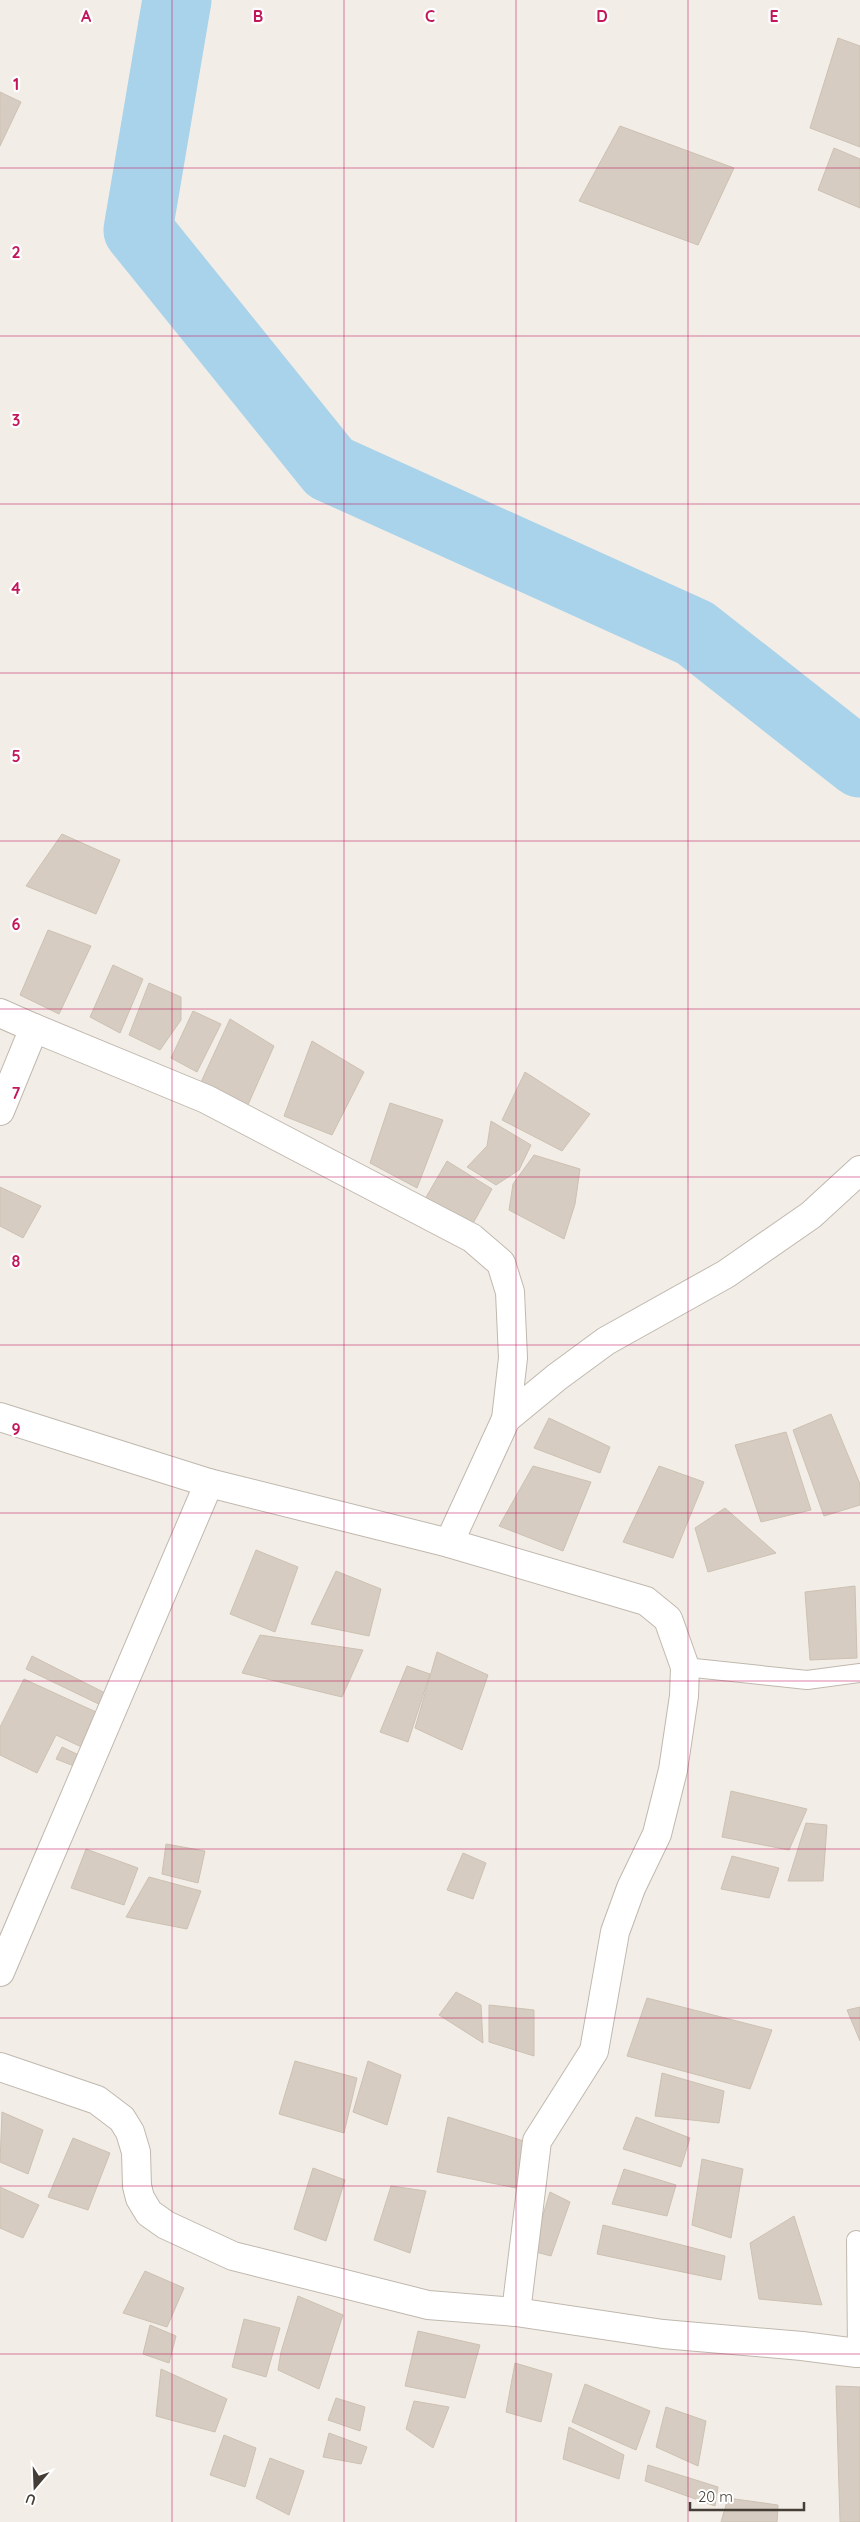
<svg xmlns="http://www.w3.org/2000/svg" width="860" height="2522" font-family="Quicksand,sans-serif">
	<rect width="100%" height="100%" fill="#f2eee7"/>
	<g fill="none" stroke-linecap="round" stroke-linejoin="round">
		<path stroke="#a9d3ea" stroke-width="69" d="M177,0L138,230L330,468L695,633L860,763"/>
	</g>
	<g fill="#d6ccc1" stroke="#cdc1b2">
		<path d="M838,38L860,46V147L810,128Z"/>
		<path d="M0,92L21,102L0,146Z"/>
		<path d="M620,126L734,168L698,245L579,201Z"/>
		<path d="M834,148L860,159V208L818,190Z"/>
		<path d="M62,834L120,860L96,914L26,886Z"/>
		<path d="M48,930L91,946L59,1014L20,995Z"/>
		<path d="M113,965L143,979L120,1033L90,1017Z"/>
		<path d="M149,983L181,997V1020L160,1050L129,1035Z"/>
		<path d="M193,1011L221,1024L197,1072L171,1058Z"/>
		<path d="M230,1019L274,1046L247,1107L201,1082Z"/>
		<path d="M312,1041L364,1072L332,1135L284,1116Z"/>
		<path d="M525,1072L590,1114L562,1151L502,1120Z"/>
		<path d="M390,1103L443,1120L417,1188L370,1163Z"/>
		<path d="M491,1121L531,1145L519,1170L496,1185L467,1167L487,1146Z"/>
		<path d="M534,1155L580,1169L575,1204L564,1239L509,1210L513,1184Z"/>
		<path d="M447,1161L492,1189L471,1227L425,1199Z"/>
		<path d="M0,1187L41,1206L23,1238L0,1226Z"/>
		<path d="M831,1414L860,1484V1505L824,1516L793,1430Z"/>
		<path d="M549,1418L610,1447L600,1473L534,1448Z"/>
		<path d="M786,1432L811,1510L761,1522L735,1445Z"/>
		<path d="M533,1466L591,1482L563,1551L499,1526Z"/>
		<path d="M659,1466L704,1482L673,1558L623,1542Z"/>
		<path d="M725,1508L776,1553L708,1572L695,1528Z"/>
		<path d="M256,1550L298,1567L275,1632L230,1614Z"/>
		<path d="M336,1571L381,1589L369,1636L311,1624Z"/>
		<path d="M855,1586L857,1658L810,1660L805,1592Z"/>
		<path d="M260,1635L363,1650L342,1697L242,1673Z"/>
		<path d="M437,1652L488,1675L462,1750L415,1728Z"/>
		<path d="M32,1656L115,1698L109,1709L26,1669Z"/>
		<path d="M407,1666L430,1674L408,1742L380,1732Z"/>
		<path d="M24,1679L107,1717L92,1752L56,1735L37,1773L0,1755V1727Z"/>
		<path d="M62,1747L89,1760L84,1770L56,1759Z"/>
		<path d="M731,1791L807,1809L789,1850L722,1837Z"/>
		<path d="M806,1823L827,1825L823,1881H788Z"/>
		<path d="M166,1844L205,1851L198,1883L162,1874Z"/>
		<path d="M86,1849L138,1868L124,1905L71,1888Z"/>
		<path d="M463,1853L486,1863L473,1899L447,1890Z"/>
		<path d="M732,1856L779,1868L769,1898L721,1889Z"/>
		<path d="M149,1877L201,1891L187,1929L126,1917Z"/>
		<path d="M456,1992L481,2005L483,2043L439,2015Z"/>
		<path d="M647,1998L772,2030L750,2089L627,2056Z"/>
		<path d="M489,2005L534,2010V2056L489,2042Z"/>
		<path d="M860,2007V2041L847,2010Z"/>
		<path d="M295,2061L357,2078L344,2133L279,2114Z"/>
		<path d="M368,2061L401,2075L387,2125L353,2112Z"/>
		<path d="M662,2073L724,2091L719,2123L655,2116Z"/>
		<path d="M2,2112L43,2130L28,2174L0,2162Z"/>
		<path d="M448,2117L530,2143L516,2188L437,2172Z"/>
		<path d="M636,2117L690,2138L681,2167L623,2149Z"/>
		<path d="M73,2138L110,2153L88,2210L48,2197Z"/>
		<path d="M702,2159L743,2169L731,2238L692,2225Z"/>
		<path d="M313,2168L345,2180L326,2241L294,2229Z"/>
		<path d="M624,2169L676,2185L667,2216L612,2204Z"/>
		<path d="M391,2186L426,2191L410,2253L374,2240Z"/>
		<path d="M0,2187L39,2205L23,2238L0,2228Z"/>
		<path d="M550,2192L570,2202L551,2256L532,2251Z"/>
		<path d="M794,2216L822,2305L759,2299L750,2243Z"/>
		<path d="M603,2225L725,2256L721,2280L597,2254Z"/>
		<path d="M145,2271L184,2288L167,2327L123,2313Z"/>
		<path d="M298,2296L343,2315L319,2389L278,2370L281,2352Z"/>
		<path d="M244,2319L280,2328L266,2377L232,2367Z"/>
		<path d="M150,2325L176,2336L169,2363L143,2354Z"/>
		<path d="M418,2331L480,2345L465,2398L405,2386Z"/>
		<path d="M515,2363L552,2374L541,2422L506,2412Z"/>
		<path d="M161,2369L227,2399L215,2432L156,2416Z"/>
		<path d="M585,2384L650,2411L636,2450L572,2422Z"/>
		<path d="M836,2386L860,2387V2522H840Z"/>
		<path d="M336,2398L365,2407L360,2431L328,2420Z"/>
		<path d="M414,2401L449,2407L433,2448L406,2429Z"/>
		<path d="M666,2407L706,2421L698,2466L656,2447Z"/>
		<path d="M569,2427L624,2455L619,2479L563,2459Z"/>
		<path d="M329,2433L367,2447L361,2464L323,2457Z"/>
		<path d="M224,2435L256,2448L245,2487L210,2475Z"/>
		<path d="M270,2458L304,2471L289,2515L256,2498Z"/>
		<path d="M648,2465L718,2487L715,2506L645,2481Z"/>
		<path d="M728,2498L778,2505L777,2522H721Z"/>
	</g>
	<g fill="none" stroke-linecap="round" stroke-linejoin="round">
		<g stroke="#c0b8ae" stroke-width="20">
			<g id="lane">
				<path d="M685,1667L807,1680L860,1673"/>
				<path d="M856,2240L857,2353"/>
			</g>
		</g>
		<g stroke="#c0b8ae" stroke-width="30">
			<g id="street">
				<path d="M0,1013L34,1028"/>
				<path d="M0,1111L34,1028L206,1099L472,1238L501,1263L510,1292L513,1358L506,1419L449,1543"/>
				<path d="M0,1417L209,1483L449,1543L646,1601L668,1619L685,1667L684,1696L673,1770L657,1834L631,1888L615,1932L594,2051L537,2141L516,2312"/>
				<path d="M506,1419L557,1377L606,1341L726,1274L811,1215L860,1170"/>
				<path d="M0,1972L209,1483"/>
				<path d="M0,2067L97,2100L122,2119L130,2132L136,2152L137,2186L140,2198L149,2213L166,2225L233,2256L428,2305L516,2312L663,2334L802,2346L857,2353"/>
			</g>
		</g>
		<use href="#lane" stroke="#fff" stroke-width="18"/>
		<use href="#street" stroke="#fff" stroke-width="28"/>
	</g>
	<path fill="none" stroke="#c2185b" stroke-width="1" stroke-opacity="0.55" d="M172,0V2522M344,0V2522M516,0V2522M688,0V2522M0,168H860M0,336H860M0,504H860M0,673H860M0,841H860M0,1009H860M0,1177H860M0,1345H860M0,1513H860M0,1681H860M0,1849H860M0,2018H860M0,2186H860M0,2354H860"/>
	<g font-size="16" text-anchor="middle" font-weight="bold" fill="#c2185b" stroke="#fff" stroke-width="4.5" stroke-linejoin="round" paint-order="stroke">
		<text x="86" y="22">A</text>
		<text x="258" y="22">B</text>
		<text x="430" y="22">C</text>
		<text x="602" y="22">D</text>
		<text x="774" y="22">E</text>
		<text x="16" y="90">1</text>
		<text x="16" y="258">2</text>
		<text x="16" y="426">3</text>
		<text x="16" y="594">4</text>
		<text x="16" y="762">5</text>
		<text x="16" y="930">6</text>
		<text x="16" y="1099">7</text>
		<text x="16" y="1267">8</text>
		<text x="16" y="1435">9</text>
	</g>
	<g transform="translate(35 2487) rotate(199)" stroke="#ffffff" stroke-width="4" paint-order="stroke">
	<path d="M0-4L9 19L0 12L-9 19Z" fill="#453e37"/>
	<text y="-8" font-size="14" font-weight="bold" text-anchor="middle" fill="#453e37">U</text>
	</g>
	<path d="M690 2502v8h114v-8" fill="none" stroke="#453e37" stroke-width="2.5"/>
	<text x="698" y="2502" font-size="15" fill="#453e37" stroke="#ffffff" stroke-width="4" paint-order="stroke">20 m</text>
</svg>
